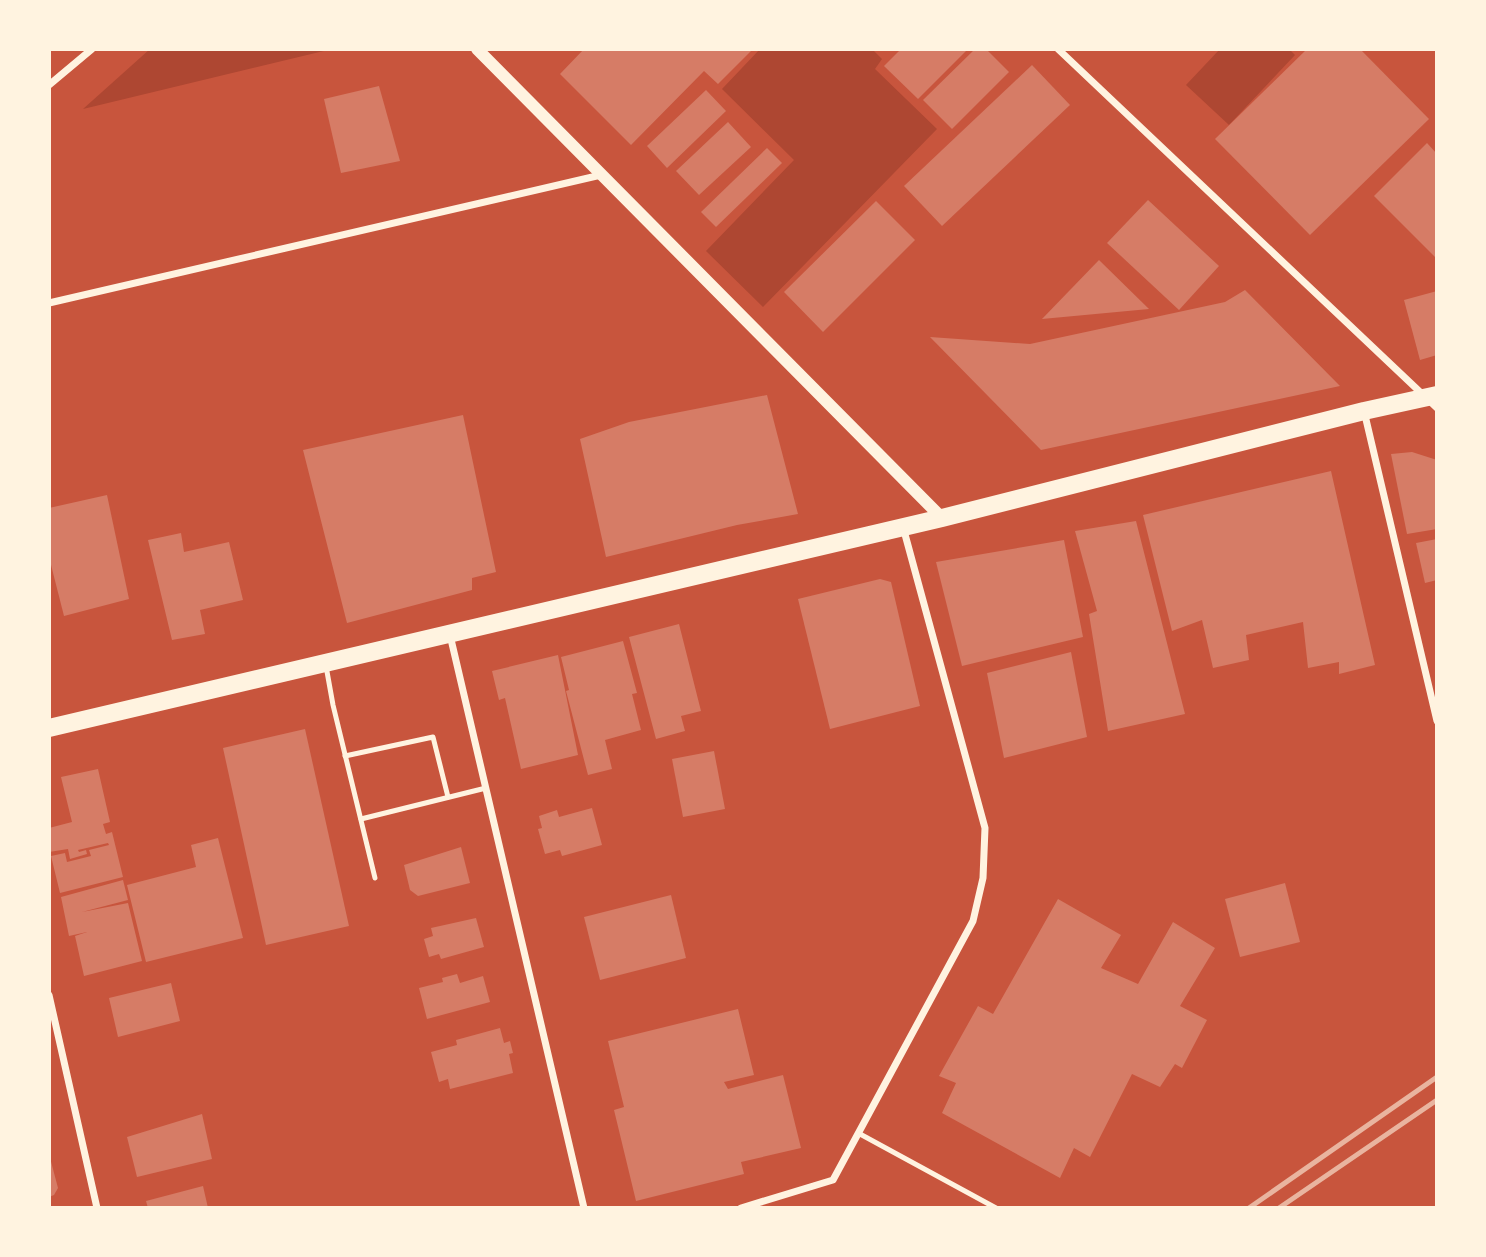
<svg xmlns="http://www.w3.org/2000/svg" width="1486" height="1257" font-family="Roboto,sans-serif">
	<rect width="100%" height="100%" fill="#c8553d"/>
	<g fill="#ae4732">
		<path d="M150,49H332L83,109Z"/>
		<path d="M760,49H872L882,59L875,69L937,129L763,307L706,251L794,160L722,89Z"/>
		<path d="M1220,49H1289L1295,55L1229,125L1186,85Z"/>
	</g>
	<g fill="#d67c66">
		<path d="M584,49H753L718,84L704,71L631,145L560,74Z"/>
		<path d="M901,49H968L918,99L884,66Z"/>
		<path d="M975,49H986L1009,72L952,129L923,100Z"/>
		<path d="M1307,49H1360L1429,119L1310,235L1215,139Z"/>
		<path d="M1032,65L1070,105L942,226L904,186Z"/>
		<path d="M379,86L400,161L341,173L324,99Z"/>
		<path d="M706,90L726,111L667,168L647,146Z"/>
		<path d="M728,122L751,147L699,195L676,171Z"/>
		<path d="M1427,143L1437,154V259L1374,196Z"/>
		<path d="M767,148L782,163L716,227L701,212Z"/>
		<path d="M1148,200L1219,266L1179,310L1107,243Z"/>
		<path d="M876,201L915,240L823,332L784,292Z"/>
		<path d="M1099,260L1149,309L1042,319Z"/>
		<path d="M1245,290L1340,386L1041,450L930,337L1030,344L1225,302Z"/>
		<path d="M1437,291V355L1420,360L1404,300Z"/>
		<path d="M767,395L798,514L737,525L606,557L580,439L629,422Z"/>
		<path d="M463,415L496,572L472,578V590L347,623L303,450Z"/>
		<path d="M1412,452L1437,460V529L1407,534L1391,454Z"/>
		<path d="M1331,471L1375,665L1339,674V662L1308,668L1303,622L1246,635L1249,660L1213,668L1202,620L1172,631L1143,515Z"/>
		<path d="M107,495L129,599L64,616L49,557V508Z"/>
		<path d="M1136,521L1185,714L1108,731L1089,614L1097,611L1075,531Z"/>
		<path d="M181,533L184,552L229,542L243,600L200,610L205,634L172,640L148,540Z"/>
		<path d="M1437,539V580L1425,583L1416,543Z"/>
		<path d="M1064,540L1083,637L962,666L936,562Z"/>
		<path d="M880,579L891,582L920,706L830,729L798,599Z"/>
		<path d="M679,624L701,711L681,716L685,731L656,739L629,637Z"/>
		<path d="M623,641L637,693L632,694L641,730L605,740L612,769L588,775L566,691L569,690L561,657Z"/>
		<path d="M1071,652L1087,737L1004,758L987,673Z"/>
		<path d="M558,655L578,755L521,769L505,698L499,700L492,671Z"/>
		<path d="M305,729L349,926L266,945L223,748Z"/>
		<path d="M714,751L725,809L683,817L672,759Z"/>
		<path d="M98,769L110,822L103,824L106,834L112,832L123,877L60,893L51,856L65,853L67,862L91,856L89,850L109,845L108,843L78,850L79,852L86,850L87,854L70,859L68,849L49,852V828L72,822L61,777Z"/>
		<path d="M592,808L602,845L562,856L560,850L545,854L538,829L542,828L539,816L557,810L559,817Z"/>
		<path d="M218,838L243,938L146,962L127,885L196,867L191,845Z"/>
		<path d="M461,847L470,883L418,896L410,890L404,865Z"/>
		<path d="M123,880L128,900L82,912L128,903L142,961L84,976L75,936L87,932L69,936L61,897Z"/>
		<path d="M1285,883L1300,942L1240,957L1225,899Z"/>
		<path d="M671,895L686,958L600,980L584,917Z"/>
		<path d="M1058,899L1121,935L1101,968L1138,984L1173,922L1215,948L1180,1006L1207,1020L1182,1068L1175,1064L1160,1087L1132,1074L1090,1157L1074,1148L1060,1178L942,1113L956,1083L939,1076L978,1006L993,1014Z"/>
		<path d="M476,918L484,947L441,959L439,954L429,957L424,939L433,936L431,928Z"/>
		<path d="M457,974L460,983L483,976L490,1002L427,1019L419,988L443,982L442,978Z"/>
		<path d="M171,983L180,1021L118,1037L109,998Z"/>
		<path d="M738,1009L754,1075L724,1082L728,1089L783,1075L801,1148L741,1162L744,1174L636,1201L614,1110L624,1107L608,1041Z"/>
		<path d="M500,1028L504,1043L510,1041L513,1053L509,1054L513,1073L450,1089L448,1079L439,1082L431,1052L457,1045L456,1040Z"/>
		<path d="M202,1114L212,1159L137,1177L127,1137Z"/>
		<path d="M49,1154L58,1188L54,1195L49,1197Z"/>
		<path d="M203,1186L208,1208H148L146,1201Z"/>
	</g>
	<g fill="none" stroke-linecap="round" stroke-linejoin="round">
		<g stroke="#fff3e0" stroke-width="5">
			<path d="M326,666L333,705L375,878"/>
			<path d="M345,756L433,737L448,797"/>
			<path d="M361,819L486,788"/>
			<path d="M860,1134L996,1208"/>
		</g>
		<g stroke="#fff3e0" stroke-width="7">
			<path d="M1058,49L1437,408"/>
			<path d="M49,85L92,49"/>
			<path d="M49,303L601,175"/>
			<path d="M1364,411L1437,721"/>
			<path d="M450,635L584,1208"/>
			<path d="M49,995L97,1208"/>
			<path d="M741,1208L833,1180L973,921L983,878L985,828L903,527"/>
		</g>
		<path stroke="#fff3e0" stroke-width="12" d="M477,49L942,518"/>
		<path stroke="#fff3e0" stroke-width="18" d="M49,728L942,518L1364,411L1437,395"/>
		<g stroke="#e9b49f" stroke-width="5">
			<path d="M1249,1208L1437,1077"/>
			<path d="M1279,1208L1437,1100"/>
		</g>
	</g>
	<rect width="1486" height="1257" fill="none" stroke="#fff3e0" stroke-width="102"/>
</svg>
